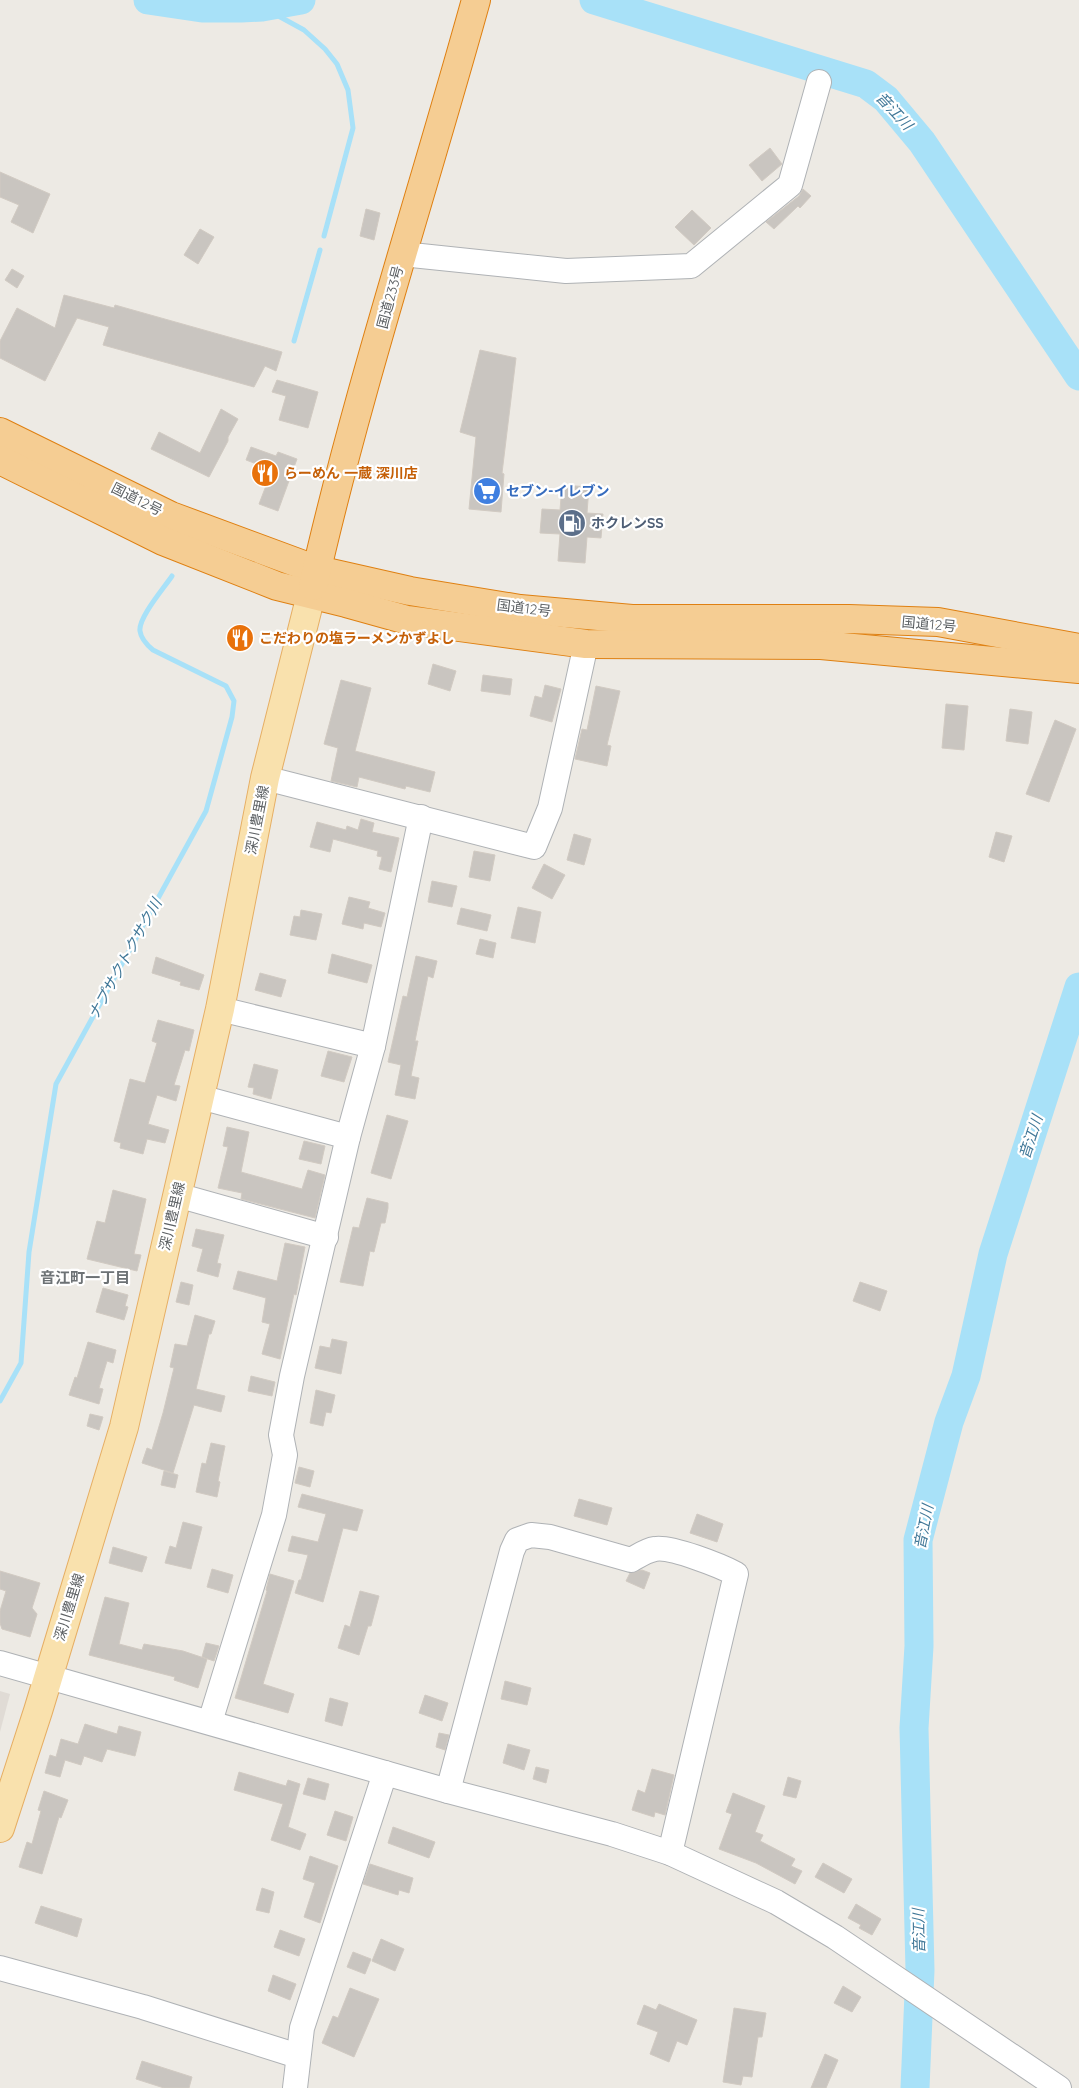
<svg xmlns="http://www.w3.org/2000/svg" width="1079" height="2088" font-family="Quicksand,'Noto Sans JP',sans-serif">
	<rect width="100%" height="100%" fill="#edeae4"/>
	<path fill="#e0dbd5" d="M0,1691L10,1694L0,1732Z"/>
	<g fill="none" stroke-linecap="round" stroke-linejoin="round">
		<g stroke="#a8e1f8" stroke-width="5">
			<path d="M262,7L304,30L325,49L337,64L348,90L353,128L324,236"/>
			<path d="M294,341L320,250"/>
			<path d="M0,1401L21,1363L29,1252L56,1084L206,811L232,717L234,701L226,686L153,650C147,645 141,639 140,631C138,618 164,588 172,576"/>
		</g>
		<g stroke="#a8e1f8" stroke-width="29">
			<path d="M148,0L202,8H241L262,7L301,0"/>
			<path d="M594,0L866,84L886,99L922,142L1079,376"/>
			<path d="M915,2088L920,1970L914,1728L919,1646L918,1540L949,1422L966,1376L993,1254L1079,987"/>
		</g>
	</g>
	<g fill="#c9c5c0" stroke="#d1cac2">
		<path d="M770,148L782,164L762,181L749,165Z"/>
		<path d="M0,172L50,194L33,233L11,222L19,205L0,197Z"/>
		<path d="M803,189L811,196L800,208L798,206L774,229L766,222L799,196Z"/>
		<path d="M366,209L380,213L374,240L360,236Z"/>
		<path d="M692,210L711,228L694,245L675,227Z"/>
		<path d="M200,229L214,237L198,264L184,255Z"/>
		<path d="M12,269L24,276L17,288L5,280Z"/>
		<path d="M64,295L114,308L115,305L282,352L276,371L265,366L254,387L103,345L109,327L77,318L45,381L0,358V341L17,308L55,328Z"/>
		<path d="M480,350L516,358L502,473L504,474L501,512L469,509L476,437L460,432Z"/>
		<path d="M277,380L318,392L308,428L279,420L286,396L272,392Z"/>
		<path d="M221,409L238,419L228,437V441L209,477L151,449L159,432L200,453Z"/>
		<path d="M251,447L276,456L278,452L297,459L278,511L259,504L272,470L246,460Z"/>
		<path d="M562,485L589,487L587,513L603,514L601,538L587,537L585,563L558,561L560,534L540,533L542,509L560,510Z"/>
		<path d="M433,664L456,671L450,691L428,684Z"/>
		<path d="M483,675L512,679L510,695L481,691Z"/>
		<path d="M341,680L371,688L355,751L435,772L430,792L406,786L405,789L359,777L357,787L331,781L338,748L324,744Z"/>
		<path d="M545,685L561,689L552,722L530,716L535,696L542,698Z"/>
		<path d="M596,686L620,691L607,745L611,746L607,766L575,759L582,729L587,730Z"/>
		<path d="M946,704L968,706L964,750L942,748Z"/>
		<path d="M1010,709L1032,712L1028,744L1006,741Z"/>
		<path d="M1055,720L1076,729L1049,802L1026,794Z"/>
		<path d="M361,819L374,823L372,832L399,838L391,872L379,869L382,857L377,856L378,851L333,839L330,852L310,847L317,822L346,830L347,826L358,830Z"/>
		<path d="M996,832L1012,836L1004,862L989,857Z"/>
		<path d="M574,834L591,839L584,865L567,860Z"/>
		<path d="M474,851L495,855L490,881L469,877Z"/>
		<path d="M544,864L565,875L552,899L532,888Z"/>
		<path d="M432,881L457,886L452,907L428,902Z"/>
		<path d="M349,897L370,902L368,908L385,913L381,927L364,923L363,929L342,924Z"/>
		<path d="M518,907L541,912L535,943L511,938Z"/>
		<path d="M461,908L491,915L487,931L457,924Z"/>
		<path d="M301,910L322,914L316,940L290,935L294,916L300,917Z"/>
		<path d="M480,939L496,943L493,958L476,954Z"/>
		<path d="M332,954L372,965L367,983L328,973Z"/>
		<path d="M416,956L437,961L433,978L428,976L415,1041H418L411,1076L419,1078L415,1099L395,1095L401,1065L388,1062L403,996L407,997Z"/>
		<path d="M156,957L204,975L199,990L180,985L181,982L152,973Z"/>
		<path d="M260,973L286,980L281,997L255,990Z"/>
		<path d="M158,1020L194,1030L189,1051L185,1050L174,1085L180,1086L176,1101L157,1095L148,1124L169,1130L165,1143L147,1139L143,1154L120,1148L121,1143L114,1141L130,1079L145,1083L157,1043L152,1041Z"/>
		<path d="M328,1051L352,1057L344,1082L321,1076Z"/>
		<path d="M254,1064L278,1070L271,1099L253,1094L254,1088L248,1087Z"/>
		<path d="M387,1115L408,1121L391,1179L371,1173Z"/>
		<path d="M227,1127L249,1132L241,1172L302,1189L308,1170L325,1175L315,1218L241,1199L242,1193L218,1188L228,1147L223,1146Z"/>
		<path d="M304,1141L325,1146L321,1164L299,1159Z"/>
		<path d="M113,1190L146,1199L134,1254L141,1255L137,1271L87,1259L97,1221L105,1223Z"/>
		<path d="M367,1198L388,1203V1208L385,1223H381L374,1252L370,1251L363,1286L340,1282L353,1227L359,1228Z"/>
		<path d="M196,1229L224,1235L217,1263L221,1264L218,1277L197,1271L203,1249L192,1246Z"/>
		<path d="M285,1243L305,1247L296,1295L294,1294L280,1359L262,1354L270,1324L262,1322L266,1298L233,1289L238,1271L277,1281Z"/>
		<path d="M181,1282L193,1285L189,1305L176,1302Z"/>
		<path d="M860,1282L887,1291L880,1311L853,1301Z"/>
		<path d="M103,1288L128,1295L125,1306L128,1307L124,1320L96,1312Z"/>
		<path d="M195,1315L215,1321L211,1334H209L196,1389L225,1396L221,1412L194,1405L173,1473L142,1463L147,1448L152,1450L163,1413L174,1368L170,1367L175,1344L187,1346Z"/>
		<path d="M332,1339L347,1342L341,1374L315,1368L320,1346L330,1348Z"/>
		<path d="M88,1342L116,1350L113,1363L107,1361L99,1388L103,1389L99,1404L69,1395L75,1377L77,1378Z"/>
		<path d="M251,1376L275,1382L272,1396L248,1391Z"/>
		<path d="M316,1390L335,1395L331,1413L326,1412L323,1426L310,1423Z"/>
		<path d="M90,1414L103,1417L99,1430L87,1426Z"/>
		<path d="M211,1443L225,1446L218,1481L220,1482L217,1497L196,1492L202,1463L206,1464Z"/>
		<path d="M299,1467L314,1471L310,1487L295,1483Z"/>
		<path d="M164,1471L178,1475L175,1488L161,1485Z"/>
		<path d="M302,1494L363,1510L357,1531L343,1528L323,1602L295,1593L299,1580H301L308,1555L288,1551L292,1536L318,1542L326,1514L298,1507Z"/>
		<path d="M579,1499L612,1508L607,1525L574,1516Z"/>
		<path d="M697,1514L723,1524L717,1542L690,1533Z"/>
		<path d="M183,1522L202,1527L191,1569L165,1563L170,1546L176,1548Z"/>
		<path d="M113,1547L147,1557L142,1572L109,1563Z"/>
		<path d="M212,1569L233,1575L228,1593L207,1587Z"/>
		<path d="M642,1570L650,1573L644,1589L626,1581L630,1573Z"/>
		<path d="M0,1571L40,1583L32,1608L37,1614L30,1637L2,1629L0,1623V1611L6,1591L0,1589Z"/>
		<path d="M270,1574L294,1581L263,1684L294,1694L288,1713L235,1698L267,1591L266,1590Z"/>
		<path d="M360,1591L379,1596L371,1626H368L359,1655L338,1648L345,1625L350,1627Z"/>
		<path d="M105,1597L129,1603L119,1644L142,1650L144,1644L183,1651L207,1659L198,1688L174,1680L175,1677L89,1655Z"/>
		<path d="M206,1643L219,1646L214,1661L202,1657Z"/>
		<path d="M505,1681L531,1688L527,1705L501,1699Z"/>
		<path d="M425,1695L448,1703L442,1721L419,1713Z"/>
		<path d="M330,1698L348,1703L342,1726L325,1721Z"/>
		<path d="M85,1724L117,1734L119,1726L141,1732L135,1756L107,1749L102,1762L84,1756L81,1765L65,1760L60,1777L45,1773L50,1755L56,1757L61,1739L78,1744Z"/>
		<path d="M439,1733L449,1735L445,1750L436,1747Z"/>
		<path d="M508,1744L530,1750L524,1770L503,1763Z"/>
		<path d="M536,1767L549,1770L546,1783L533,1779Z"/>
		<path d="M652,1769L674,1775L665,1815L655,1812L654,1817L632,1810L638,1790L645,1793Z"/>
		<path d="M239,1772L286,1786L288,1780L300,1784L288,1827L306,1834L300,1850L271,1840L283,1804L234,1790Z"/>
		<path d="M788,1777L801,1781L796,1798L783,1795Z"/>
		<path d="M308,1778L329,1784L325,1800L303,1794Z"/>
		<path d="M44,1791L68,1800L61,1818L59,1817L42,1874L19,1867L27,1842L32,1844L41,1811L38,1810Z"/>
		<path d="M733,1793L765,1806L755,1832L763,1835L760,1841L795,1859L791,1866L802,1871L795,1884L756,1863L719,1849L732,1814L726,1812Z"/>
		<path d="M335,1811L353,1817L346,1841L327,1835Z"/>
		<path d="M393,1827L435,1842L429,1858L388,1843Z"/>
		<path d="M310,1856L338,1866L320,1923L304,1917L315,1883L303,1879Z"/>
		<path d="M823,1863L852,1879L844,1893L815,1877Z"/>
		<path d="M370,1864L413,1878L409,1893L399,1890L398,1895L363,1884Z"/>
		<path d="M262,1888L274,1892L269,1913L256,1910Z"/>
		<path d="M856,1904L881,1919L872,1935L859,1928L861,1925L848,1918Z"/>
		<path d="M41,1906L82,1919L77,1937L35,1923Z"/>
		<path d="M280,1930L305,1939L299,1956L274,1947Z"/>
		<path d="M381,1939L404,1949L395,1971L372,1961Z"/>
		<path d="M353,1952L371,1959L365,1974L347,1967Z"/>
		<path d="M273,1975L296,1984L290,2000L268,1991Z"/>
		<path d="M843,1986L861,1997L852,2012L834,2003Z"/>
		<path d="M350,1988L379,1999L354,2057L322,2043L333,2016L338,2018Z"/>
		<path d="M659,2004L697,2020L687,2045L677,2041L669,2062L650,2054L658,2032L637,2024L644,2005L656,2010Z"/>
		<path d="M734,2008L766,2013L762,2037H758L752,2077L743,2076L741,2085L723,2082Z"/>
		<path d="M825,2054L838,2060L826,2088H811Z"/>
		<path d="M142,2061L192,2077L189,2088H164L136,2079Z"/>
	</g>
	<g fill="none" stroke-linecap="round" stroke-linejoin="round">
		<g stroke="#afb2b5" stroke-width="26">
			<g id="minor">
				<path d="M402,254L566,271L691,266L790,185L819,82"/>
				<path d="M265,778L534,847L550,808L586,644"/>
				<path d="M220,1009L373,1046"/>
				<path d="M200,1097L348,1137"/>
				<path d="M177,1195L326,1237"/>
				<path d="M0,1663L448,1791L612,1834L670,1853L776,1902L835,1937L1059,2088"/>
				<path d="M210,1722L274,1515L285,1455L281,1435L292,1376L348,1137L373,1046L421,817"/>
				<path d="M448,1791L512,1551L517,1540L531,1535L550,1537L631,1560C638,1556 647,1550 655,1549C671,1546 721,1566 736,1574L670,1853"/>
				<path d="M0,1968L143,2007L298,2056"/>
				<path d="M295,2088L302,2028L385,1773"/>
			</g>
		</g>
		<g stroke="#e6ae63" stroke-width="30">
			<path id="major" d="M0,1828L38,1711L124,1427L220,1009L265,778L311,595"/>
		</g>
		<g stroke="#df8012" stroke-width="30">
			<g id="highway">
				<path d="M0,432L171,516L317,570L410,591L520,609L632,619H849L938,622L1079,648"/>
				<path d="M0,460L163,541L277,586L346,603L407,620L586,644L821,645L1079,669"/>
				<path d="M313,586C358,388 422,195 476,0"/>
			</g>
		</g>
		<use href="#minor" stroke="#fff" stroke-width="24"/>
		<use href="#major" stroke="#f9e1ad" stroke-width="28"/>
		<use href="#highway" stroke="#f5cd93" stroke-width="28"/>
	</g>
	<defs>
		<g id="restaurant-disc" transform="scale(1.4375)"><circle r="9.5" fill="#e8710a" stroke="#fff"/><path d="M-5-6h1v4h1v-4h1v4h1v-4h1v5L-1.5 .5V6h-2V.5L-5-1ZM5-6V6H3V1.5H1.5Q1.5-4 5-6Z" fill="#fff"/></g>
		<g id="supermarket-disc" transform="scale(1.4375)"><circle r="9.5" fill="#3f7fe0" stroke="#fff"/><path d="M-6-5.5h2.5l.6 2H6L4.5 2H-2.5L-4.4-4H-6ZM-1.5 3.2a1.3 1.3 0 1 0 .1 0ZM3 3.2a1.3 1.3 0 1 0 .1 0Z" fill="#fff"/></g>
		<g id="fuel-disc" transform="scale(1.4375)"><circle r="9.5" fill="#5c6f8a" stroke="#fff"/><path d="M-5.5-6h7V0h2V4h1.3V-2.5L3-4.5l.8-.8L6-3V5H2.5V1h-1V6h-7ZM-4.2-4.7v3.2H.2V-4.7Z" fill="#fff"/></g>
	</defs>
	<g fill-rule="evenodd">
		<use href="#restaurant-disc" x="265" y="473"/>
		<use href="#supermarket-disc" x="487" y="491"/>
		<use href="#fuel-disc" x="572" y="523"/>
		<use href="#restaurant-disc" x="240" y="638"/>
	</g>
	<g text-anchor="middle" stroke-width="4.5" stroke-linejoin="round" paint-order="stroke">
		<g font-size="14" fill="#5c6063" stroke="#fff">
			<text transform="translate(390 297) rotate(-75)" y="5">国道233号</text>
			<text transform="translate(137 499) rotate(27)" y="5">国道12号</text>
			<text transform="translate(524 608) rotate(7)" y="5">国道12号</text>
			<text transform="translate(929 624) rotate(5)" y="5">国道12号</text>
			<text transform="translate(257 820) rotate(-79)" y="5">深川豊里線</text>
			<text transform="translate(172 1216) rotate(-77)" y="5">深川豊里線</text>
			<text transform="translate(69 1607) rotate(-73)" y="5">深川豊里線</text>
		</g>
		<g font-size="14" font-weight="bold" fill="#c56008" stroke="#fff" text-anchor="start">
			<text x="284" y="478">らーめん 一蔵 深川店</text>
			<text x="259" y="643">こだわりの塩ラーメンかずよし</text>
		</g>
		<g font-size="14" font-weight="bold" fill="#366cbe" stroke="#fff" text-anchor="start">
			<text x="506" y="496">セブン-イレブン</text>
		</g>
		<g font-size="14" font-weight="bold" fill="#4e5e75" stroke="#fff" text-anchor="start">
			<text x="591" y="528">ホクレンSS</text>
		</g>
		<g font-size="15" font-style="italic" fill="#417898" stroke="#fff">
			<text transform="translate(894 111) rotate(47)" y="5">音江川</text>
			<text transform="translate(125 959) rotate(-61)" y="5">ナプサクトクサク川</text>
			<text transform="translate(1031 1137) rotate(-72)" y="5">音江川</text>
			<text transform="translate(924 1527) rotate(-79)" y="5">音江川</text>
			<text transform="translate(919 1931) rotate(-91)" y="5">音江川</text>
		</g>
		<g font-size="15" font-weight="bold" fill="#6d7275" stroke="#fff">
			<text x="85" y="1283">音江町一丁目</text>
		</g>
	</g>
</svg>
